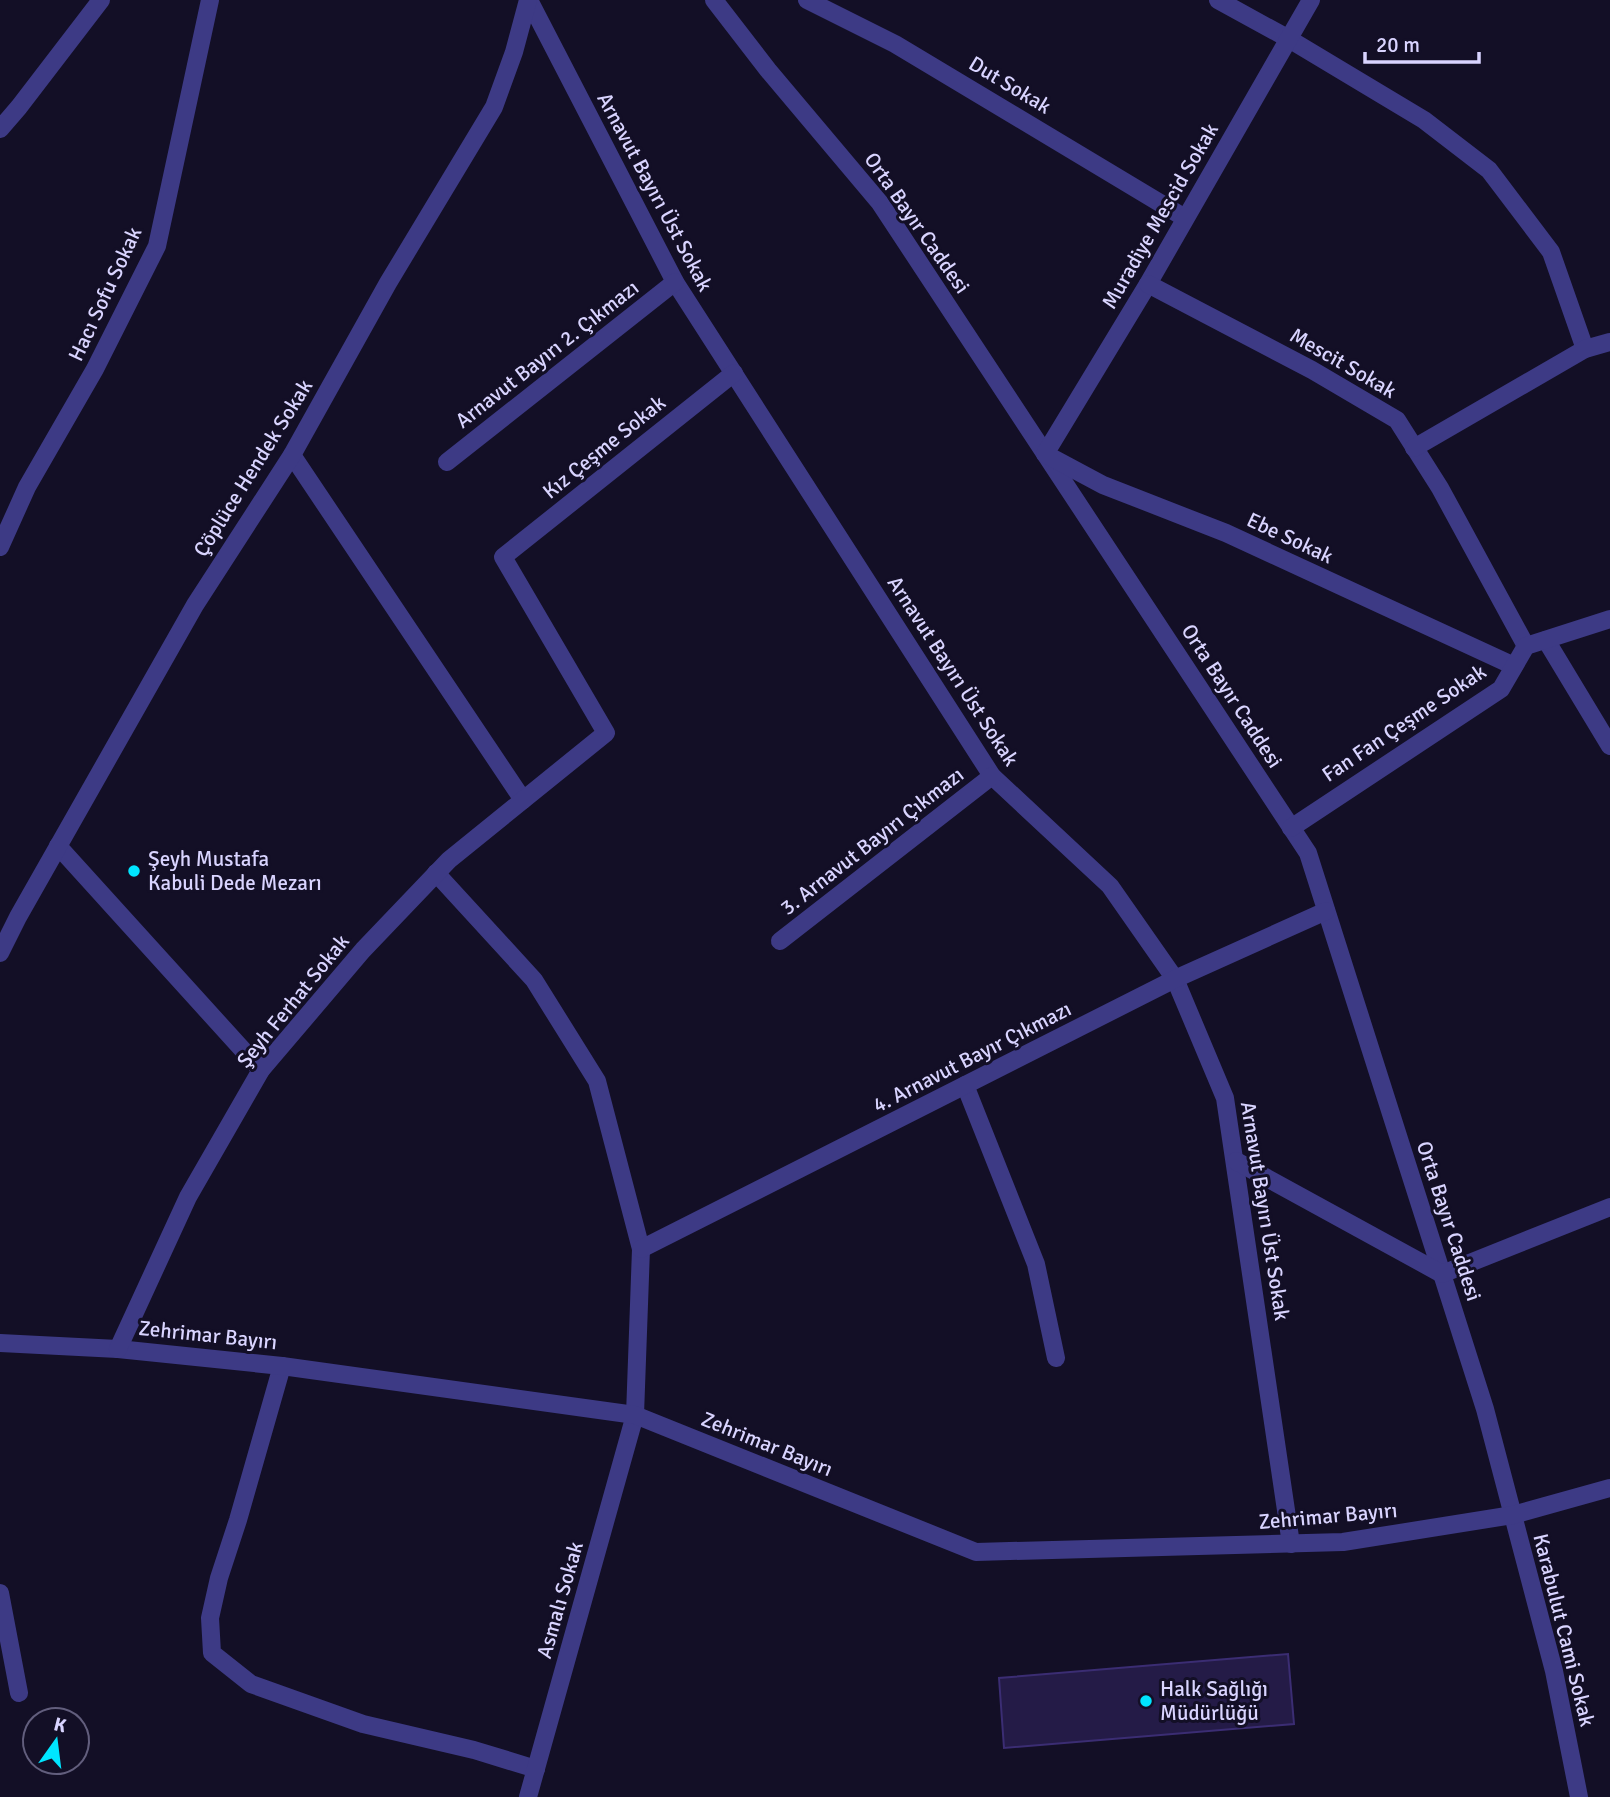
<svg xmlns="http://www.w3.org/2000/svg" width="1610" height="1797" font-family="Signika,sans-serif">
	<rect width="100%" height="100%" fill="#130f26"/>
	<path fill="#241b47" stroke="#3b2d73" stroke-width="2" d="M1288,1654L1294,1724L1004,1748L999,1678Z"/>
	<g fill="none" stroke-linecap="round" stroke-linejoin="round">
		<g stroke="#3d3a85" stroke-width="18">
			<path d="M965,1085L1036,1264L1056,1358"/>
			<path d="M282,1366L238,1520L219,1578L210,1618L212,1653L251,1684L363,1724L474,1750L536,1769"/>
		</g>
		<g stroke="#3d3a85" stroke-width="18">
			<path d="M529,0L675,282L992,776L1110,886L1175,979L1225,1098L1291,1544"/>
			<path d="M714,0L768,70L880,203L1308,853L1485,1409L1554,1671L1579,1797"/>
			<path d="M807,0L895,44L1185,218"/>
			<path d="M1218,0L1289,39L1424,120L1489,170L1551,252L1585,349"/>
			<path d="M1311,0L1148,284L1045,454L1103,485L1226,533L1514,666"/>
			<path d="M0,129L19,107L101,0"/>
			<path d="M1148,284L1312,370L1397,420L1440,488L1526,646"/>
			<path d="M1414,448L1585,349L1610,342"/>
			<path d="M292,455L523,800"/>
			<path d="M447,462L675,282"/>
			<path d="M0,547L27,487L95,369L157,246L210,0"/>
			<path d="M1546,640L1610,746"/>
			<path d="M1291,828L1501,689L1526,646L1610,619"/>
			<path d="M58,846L261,1070"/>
			<path d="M436,873L534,980L597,1081L641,1249L635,1415L528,1797"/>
			<path d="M780,941L992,776"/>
			<path d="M0,953L18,917L195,605L292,455L388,283L494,107L514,52L528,0"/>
			<path d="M1236,1161L1442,1274L1610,1207"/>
			<path d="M641,1249L1175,979L1326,911"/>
			<path d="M0,1343L118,1349L282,1366L635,1415L976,1552L1343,1542L1513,1515L1610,1488"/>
			<path d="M118,1349L188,1197L261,1070L363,950L449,860L606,733L503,557L734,373"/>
			<path d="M0,1593L19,1693"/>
		</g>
	</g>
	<g fill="#00e5ff" stroke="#130f26" stroke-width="2.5">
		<circle cx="134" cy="871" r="7"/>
		<circle cx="1146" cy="1701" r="7"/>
	</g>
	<g text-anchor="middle" stroke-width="6" stroke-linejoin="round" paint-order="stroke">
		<g font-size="21" fill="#d9d4ff" stroke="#130f26">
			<text transform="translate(1010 85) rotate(31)" y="7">Dut Sokak</text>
			<text transform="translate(655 192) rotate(62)" y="7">Arnavut Bayırı Üst Sokak</text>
			<text transform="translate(1160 216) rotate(-60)" y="7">Muradiye Mescid Sokak</text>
			<text transform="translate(917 223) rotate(55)" y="7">Orta Bayır Caddesi</text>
			<text transform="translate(105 294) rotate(-65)" y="7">Hacı Sofu Sokak</text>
			<text transform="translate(547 354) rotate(-38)" y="7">Arnavut Bayırı 2. Çıkmazı</text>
			<text transform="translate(1343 363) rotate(30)" y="7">Mescit Sokak</text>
			<text transform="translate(604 447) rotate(-39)" y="7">Kız Çeşme Sokak</text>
			<text transform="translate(253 468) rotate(-58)" y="7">Çöplüce Hendek Sokak</text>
			<text transform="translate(1290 538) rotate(25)" y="7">Ebe Sokak</text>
			<text transform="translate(953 671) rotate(57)" y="7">Arnavut Bayırı Üst Sokak</text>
			<text transform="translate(1232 696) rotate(57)" y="7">Orta Bayır Caddesi</text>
			<text transform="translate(1404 723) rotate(-34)" y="7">Fan Fan Çeşme Sokak</text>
			<text transform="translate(872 841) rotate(-38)" y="7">3. Arnavut Bayırı Çıkmazı</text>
			<text transform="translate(293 1001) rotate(-51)" y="7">Şeyh Ferhat Sokak</text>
			<text transform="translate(972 1057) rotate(-27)" y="7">4. Arnavut Bayır Çıkmazı</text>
			<text transform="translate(1265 1211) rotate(81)" y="7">Arnavut Bayırı Üst Sokak</text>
			<text transform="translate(1449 1221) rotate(72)" y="7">Orta Bayır Caddesi</text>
			<text transform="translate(208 1335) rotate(6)" y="7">Zehrimar Bayırı</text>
			<text transform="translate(767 1444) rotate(22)" y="7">Zehrimar Bayırı</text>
			<text transform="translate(1328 1516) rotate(-5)" y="7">Zehrimar Bayırı</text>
			<text transform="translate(560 1600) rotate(-74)" y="7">Asmalı Sokak</text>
			<text transform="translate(1564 1630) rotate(76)" y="7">Karabulut Cami Sokak</text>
		</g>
		<g font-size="21" fill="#d9d4ff" stroke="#130f26" text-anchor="start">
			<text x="148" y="866">Şeyh Mustafa<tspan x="148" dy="24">Kabuli Dede Mezarı</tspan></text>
			<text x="1160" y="1696">Halk Sağlığı<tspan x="1160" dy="24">Müdürlüğü</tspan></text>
		</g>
	</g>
	<g transform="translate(56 1741) rotate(14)"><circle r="33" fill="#130f26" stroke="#625e7d" stroke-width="2"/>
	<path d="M0-5L12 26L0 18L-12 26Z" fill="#00e5ff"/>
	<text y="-10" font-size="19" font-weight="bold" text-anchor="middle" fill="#d9d4ff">K</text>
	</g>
	<path d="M1365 52v10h114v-10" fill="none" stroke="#d9d4ff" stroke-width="3.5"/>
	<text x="1376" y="52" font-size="21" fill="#d9d4ff" stroke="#130f26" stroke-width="5" paint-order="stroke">20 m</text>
</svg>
